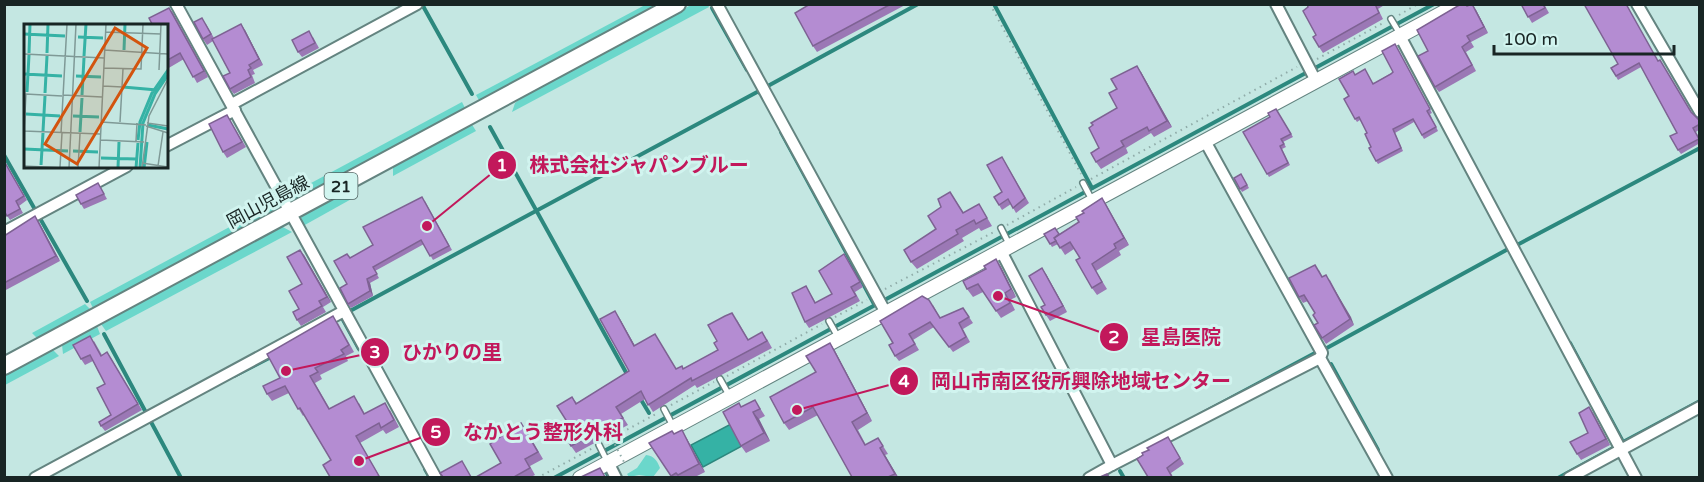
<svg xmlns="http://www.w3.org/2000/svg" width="1704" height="482" font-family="'Varela Round','Noto Sans JP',sans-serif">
	<rect width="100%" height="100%" fill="#c4e7e2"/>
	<g fill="#6bd7cb">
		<path d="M645,5H656L657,7L480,102L476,95Z"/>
		<path d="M691,5H708L709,7L512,112L515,103L533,89Z"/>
		<path d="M462,102L466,110L292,203L285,197Z"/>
		<path d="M471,123L476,131L393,176V166Z"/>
		<path d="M343,193H352L355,197L303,226L301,216Z"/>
		<path d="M274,203L276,212L39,340L32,333L85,304L91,310L93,308L90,302Z"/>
		<path d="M281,226L292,232L106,331L101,324L97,326L100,334L63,354L62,345L66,340Z"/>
		<path d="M52,349L59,356L5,385V374Z"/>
		<path d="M646,455C654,456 657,460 660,468L653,477L639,475L629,477L627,474L637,468Z"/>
	</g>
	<path fill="#35b2a5" stroke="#2c887e" stroke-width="1.5" d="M731,424L742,446L703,467L691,445Z"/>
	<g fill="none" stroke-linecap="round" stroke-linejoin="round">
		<g stroke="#2c887e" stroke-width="4">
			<path d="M425,4L423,6L472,94"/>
			<path d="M994,4L1092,188"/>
			<path d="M712,8L747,70"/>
			<path d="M766,87L918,4"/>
			<path d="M490,127L628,376"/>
			<path d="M781,132L874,304"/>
			<path d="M4,155L87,301"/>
			<path d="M1517,245L1700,148"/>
			<path d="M350,311L759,91L760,93"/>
			<path d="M342,318L359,349"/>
			<path d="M104,334L181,478"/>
			<path d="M1570,343L1622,440"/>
			<path d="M1325,349L1510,248"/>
			<path d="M1331,364L1378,450"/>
			<path d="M234,376L273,356"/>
			<path d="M640,398L649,413"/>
			<path d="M1199,415L1315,353"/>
			<path d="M1625,441L1700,401"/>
			<path d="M425,469L430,478"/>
			<path d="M606,471L609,478"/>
			<path d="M1120,471L1124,478"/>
			<path d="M554,478L1434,4"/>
			<path d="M1558,478L1615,447"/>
		</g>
		<g stroke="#648480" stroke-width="8">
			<g id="service">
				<path d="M1391,19L1400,34"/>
				<path d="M1083,183L1092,200"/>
				<path d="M1001,228L1009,244"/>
				<path d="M829,321L838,337"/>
				<path d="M720,379L729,395"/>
				<path d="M664,409L673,426"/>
				<path d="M599,445L607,461"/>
			</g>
		</g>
		<g stroke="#648480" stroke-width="14">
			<g id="minor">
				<path d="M176,4L436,478"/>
				<path d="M717,4L886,313"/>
				<path d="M1276,4L1316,81"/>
				<path d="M1637,4L1700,112"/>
				<path d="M1400,36L1636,478"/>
				<path d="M232,104L417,4"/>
				<path d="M1205,141L1322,353L1320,358L1387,478"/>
				<path d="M166,146L235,110"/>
				<path d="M4,232L127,166"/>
				<path d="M1001,251L1112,465L1320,358"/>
				<path d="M608,462L616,478"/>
				<path d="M35,478L344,311"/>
				<path d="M1089,478L1112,465"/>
				<path d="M1569,478L1700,407"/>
			</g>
		</g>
		<g stroke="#648480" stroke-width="16">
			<path id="tertiary" d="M580,478L1459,4"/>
		</g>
		<g stroke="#648480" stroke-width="20">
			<path id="primary" d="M4,366L677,4"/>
		</g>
		<g stroke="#90aca9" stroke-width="2" stroke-dasharray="1.5 4.5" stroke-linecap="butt">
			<path d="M990,4L1081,174"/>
			<path d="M1399,15L1418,4"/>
			<path d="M1317,59L1383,23"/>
			<path d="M1091,179L1297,67"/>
			<path d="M1007,225L1076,187"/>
			<path d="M885,289L994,232"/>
			<path d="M835,317L867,300"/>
			<path d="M727,376L822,324"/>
			<path d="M671,405L714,382"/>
			<path d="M606,441L656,414"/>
			<path d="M609,444L608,442L612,439"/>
			<path d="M537,478L593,448"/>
		</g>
		<use href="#service" stroke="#fff" stroke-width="5"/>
		<use href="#minor" stroke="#fff" stroke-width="10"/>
		<use href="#tertiary" stroke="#fff" stroke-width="14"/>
		<use href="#primary" stroke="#fff" stroke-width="16"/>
		<path stroke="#90aca9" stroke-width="2" stroke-dasharray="1.5 4.5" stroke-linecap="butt" d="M612,439L624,462"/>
	</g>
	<g fill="#9b78b5">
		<path d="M810,4H907L817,52L813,46Z"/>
		<path d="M1386,4L1378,9L1383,19L1323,53L1319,47L1308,7L1307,5Z"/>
		<path d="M1461,4H1467L1476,10L1488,33L1471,42L1474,47L1466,52L1476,71L1439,92L1435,87L1428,51Z"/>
		<path d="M1521,4H1544L1549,13L1532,23Z"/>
		<path d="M169,8L208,77L197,83L184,59L167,69L166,26Z"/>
		<path d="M206,24L214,38L245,30L263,65L253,70L255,74L252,75L255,83L234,94L230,89V73L213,41L207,45L203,39Z"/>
		<path d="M313,37L319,48L302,57L298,52Z"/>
		<path d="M1395,44L1432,113L1430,114L1438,131L1424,139L1414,122L1395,133L1403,151L1378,164L1376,161L1367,133L1360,120L1357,122L1355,119L1349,96L1355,75L1374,83L1393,72Z"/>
		<path d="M1659,61L1692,113L1700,121V129L1696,132L1700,139V143L1681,154L1678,150L1677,133L1641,67L1618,80L1611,68L1618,64Z"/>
		<path d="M1141,72L1172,127L1154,137L1151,133L1126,148L1128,153L1101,169L1096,162L1099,148L1117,108V89Z"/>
		<path d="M1276,109L1293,137L1283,142L1286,147L1282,149L1290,165L1269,177L1243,132L1270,117Z"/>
		<path d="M227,115L246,147L227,158L223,152Z"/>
		<path d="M4,160L27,200L19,206L23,213L10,220L4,211Z"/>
		<path d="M1005,162L1029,203L1016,213L1011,204L1002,210L999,205L1002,192Z"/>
		<path d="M1241,174L1249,188L1242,192L1234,178Z"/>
		<path d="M98,183L107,199L84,209L81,204Z"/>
		<path d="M950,192L964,213L979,204L992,226L981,231L979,228L962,238L964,241L917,269L911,262L936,229L941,207Z"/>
		<path d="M1102,198L1129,245L1119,251L1121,255L1096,271L1107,289L1097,295L1092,288L1080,258L1074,249L1065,255L1058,244L1052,247L1044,234H1059L1079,222L1084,213Z"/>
		<path d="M425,201L452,250L433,260L424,244L375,271L379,278L370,283L373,296L351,308L348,304L347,284L350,258L373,245Z"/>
		<path d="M39,222L60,261L4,291V236Z"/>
		<path d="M304,255L331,302L323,307L326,312L301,326L297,320L302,284Z"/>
		<path d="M996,259L1001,267L1016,297L1010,300L1015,310L1001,318L983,292L973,297L967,289L986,269Z"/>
		<path d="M848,260L863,287L855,292L860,301L809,328L805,322L806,286L816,303L832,294Z"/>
		<path d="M1319,270L1322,276L1330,280L1354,325L1326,344L1322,338L1315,313L1308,301L1303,303L1299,297Z"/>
		<path d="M1046,274L1067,312L1050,321L1046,315L1045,305Z"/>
		<path d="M933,305L940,318L963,308L973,323L963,329L970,342L953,352L934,327L913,340L919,350L899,361L895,356L893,343Z"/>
		<path d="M620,319L635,346L655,334L676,369L684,368L718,350L717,341L737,320L748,339H767L772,348L697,388L695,385L653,412L645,399L621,414L628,425L576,453L571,446L573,431L572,397L577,403L629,371Z"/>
		<path d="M338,323L354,352L346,356L348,361L320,375L322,379L315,383L330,409L359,403L365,414L390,410L399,427L386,434L383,430L360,443L380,477H330L331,460L304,415L303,416L289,393L272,401L267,394L280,378Z"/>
		<path d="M94,341L102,355L107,352L111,358L142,410L105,431L101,426L111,415L105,384L93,361L85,365L81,359Z"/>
		<path d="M830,343L835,351L872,421L858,430L866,445L878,438L888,454L885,455L898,477H852L818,415L789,430L784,423L816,372Z"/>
		<path d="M741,407L760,408L765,416L759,419L770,441L746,453L741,446Z"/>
		<path d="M1593,413L1610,445L1581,460L1577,454L1588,433Z"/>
		<path d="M526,430L543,459L530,466L535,475L531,477H476L501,463Z"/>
		<path d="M675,434L687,439L705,472L695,477H672L649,443Z"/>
		<path d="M1168,437L1184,464L1171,473L1173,477H1148L1143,455Z"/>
	</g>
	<g fill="#7e6293">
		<path d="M1472,4L1476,10L1488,33L1484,27Z"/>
		<path d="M169,8L173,13L208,77L204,71Z"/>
		<path d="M241,24L245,30L263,65L259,59Z"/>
		<path d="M1137,66L1141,72L1172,127L1167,121Z"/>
		<path d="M1102,198L1106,204L1129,245L1124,238Z"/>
		<path d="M35,216L39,222L60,261L56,256Z"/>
		<path d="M300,250L304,255L331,302L327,297Z"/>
		<path d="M996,259L1001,267L1016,297L1011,289Z"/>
		<path d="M1042,268L1046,274L1067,312L1063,306Z"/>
		<path d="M1326,275L1351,317L1354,325L1350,319Z"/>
		<path d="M367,279L370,283L373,296L370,291Z"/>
		<path d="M615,311L620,319L639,353L634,346Z"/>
		<path d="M830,343L835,351L872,421L867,413Z"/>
		<path d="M1589,407L1593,413L1610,445L1606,439Z"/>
		<path d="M753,412L759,419L770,441L764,433Z"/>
		<path d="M682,430L687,439L705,472L699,464Z"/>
		<path d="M880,448L885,455L898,477L895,474Z"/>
	</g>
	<g fill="#b48cd2" stroke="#7e6293" stroke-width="1.5">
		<path d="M810,4H891L813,46L795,13Z"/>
		<path d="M1307,4H1375L1379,13L1319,47L1313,37L1316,35L1303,11L1308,7Z"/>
		<path d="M1461,4H1466L1467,6L1472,4L1484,27L1467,36L1470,41L1462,47L1472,65L1435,87L1418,56L1428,51L1417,30Z"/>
		<path d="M1521,4H1543L1545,8L1528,17Z"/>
		<path d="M1584,4H1626L1658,61L1660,60L1691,112L1700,121V124L1693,128L1699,139L1678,150L1670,136L1677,133L1639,63L1616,76L1611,68L1618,64Z"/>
		<path d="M169,8L204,71L193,77L180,53L166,61V26H153L149,18Z"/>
		<path d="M202,18L211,34L203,39L194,22Z"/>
		<path d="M241,24L259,59L249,65L251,68L248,70L251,77L230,89L223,76L230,73L212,39Z"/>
		<path d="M309,31L315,43L298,52L292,40Z"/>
		<path d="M1395,44L1430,109L1427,111L1436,127L1422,135L1413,119L1393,129L1401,148L1376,161L1369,148L1371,147L1365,134L1367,133L1359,117L1355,119L1344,99L1349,96L1339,79L1353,71L1355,75L1365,69L1373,84L1391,74L1393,72L1382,51Z"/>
		<path d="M1137,66L1167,121L1149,131L1147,127L1121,141L1124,146L1096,162L1091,153L1099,148L1089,128L1093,125L1091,123L1117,108L1109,93L1117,89L1111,79Z"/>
		<path d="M1276,109L1291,134L1281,139L1284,144L1280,146L1288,163L1267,174L1243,132L1270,117L1268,113Z"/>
		<path d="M227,115L242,142L223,152L209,124Z"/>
		<path d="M1002,157L1025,198L1013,208L1008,199L999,205L994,197L1002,192L987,165Z"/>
		<path d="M4,161L24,196L16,201L20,209L7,216L4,211Z"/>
		<path d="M1241,174L1247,185L1240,189L1234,178Z"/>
		<path d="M98,183L104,194L81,204L76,195Z"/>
		<path d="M950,192L963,213L979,204L987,218L976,224L974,220L956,230L958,234L911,262L904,250L936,229L928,216L941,207L938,199Z"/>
		<path d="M422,197L449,246L430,256L421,240L373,267L377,274L367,279L370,291L348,304L340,288L347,284L334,261L347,254L350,258L373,245L363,227Z"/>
		<path d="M1102,198L1124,238L1114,244L1116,248L1092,264L1102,282L1092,288L1076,260L1080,258L1070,242L1060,248L1054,238L1079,222L1076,217L1084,213L1082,211Z"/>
		<path d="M35,216L56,256L4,283V236Z"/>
		<path d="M1055,228L1059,234L1054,238L1056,241L1050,244L1044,234Z"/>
		<path d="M300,250L327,297L319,301L322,306L297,320L293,312L299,309L289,291L302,284L287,257Z"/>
		<path d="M844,254L860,282L851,287L856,296L805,322L792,293L806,286L815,303L832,294L819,271Z"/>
		<path d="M996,259L1011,289L1005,293L1010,303L996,311L978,284L967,289L963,281L986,269L984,266Z"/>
		<path d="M1315,265L1322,277L1326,275L1350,319L1322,338L1314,325L1318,323L1313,315L1315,313L1304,295L1299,297L1289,278Z"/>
		<path d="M1042,268L1063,306L1046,315L1041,307L1045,305L1029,276Z"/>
		<path d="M922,296L929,300L940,318L963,308L969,317L959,323L966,337L949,347L930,322L909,334L915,344L895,356L889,345L893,343L880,321Z"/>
		<path d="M615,311L634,346L655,334L676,369L682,366L683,369L718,350L714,343L717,341L708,325L725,316L732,313L748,340L762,332L767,341L692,381L691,378L648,405L641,391L616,407L623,418L571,446L565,436L573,431L557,406L572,397L576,404L629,371L600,319Z"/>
		<path d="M333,316L349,345L341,350L344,354L315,368L318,372L310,376L329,409L354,396L364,414L385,403L394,420L381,428L379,423L356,436L379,476L376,477H330L323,465L331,460L300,408L298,409L285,386L267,394L263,386L280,378L267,354Z"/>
		<path d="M90,336L101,356L107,352L138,404L101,426L99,422L111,415L97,388L105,384L90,355L81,359L73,345Z"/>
		<path d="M830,343L867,413L852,422L865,445L878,438L883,446L880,448L895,474L888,477H852L813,407L784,423L770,397L816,372L806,356Z"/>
		<path d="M755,400L760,409L753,412L764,433L741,446L723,412L739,403L741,407Z"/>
		<path d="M1589,407L1606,439L1577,454L1570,442L1588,433L1579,413Z"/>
		<path d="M521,423L538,452L525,459L530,468L514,477H476L501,463L490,444Z"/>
		<path d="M682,430L699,464L678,475L676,473L671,476L649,443L672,431L674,434Z"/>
		<path d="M1168,437L1180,458L1167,468L1172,477H1148L1137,459L1143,455L1142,453L1149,450L1147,448Z"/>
		<path d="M462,461L471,477H443L440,473Z"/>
		<path d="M600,468L605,477H581Z"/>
		<path d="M1107,474L1109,477H1100Z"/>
	</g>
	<g text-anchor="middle" stroke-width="6" stroke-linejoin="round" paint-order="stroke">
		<rect fill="#d1f4ef" stroke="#506361" stroke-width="1.5" x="324.5" y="173" width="33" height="26" rx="4.5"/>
		<g font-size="16" font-weight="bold" fill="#182524">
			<text x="341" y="192">21</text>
		</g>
		<g font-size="18" fill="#182524" stroke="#d1f4ef">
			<text transform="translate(268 202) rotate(-28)" y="6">岡山児島線</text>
		</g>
	</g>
	<g transform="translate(24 24)">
		<rect width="144" height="144" fill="#c4e7e2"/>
		<path fill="none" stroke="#35b2a5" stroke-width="3" d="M0,10L41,12M54,13L79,14M100,26L101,0M5,29L6,0M23,29L24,0M60,32L62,0M0,50L38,52M52,52L77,53M99,63L133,66M3,68L5,31M21,69L23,32M58,71L60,34M2,90L36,92M49,92L75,93M124,101L144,105M19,107L21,72M56,108L58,74M114,116L116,98L128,69L144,46M0,125L44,127M49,127L74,128M77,134L112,135M17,141L19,109M94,144L95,118M112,144L114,119M116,144L119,99L131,70L144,51M120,144L123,118"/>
		<path fill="none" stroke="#7f9996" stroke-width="1.5" d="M81,8L137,10M80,26L144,30M0,30L80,34M80,44L117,45L119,0M135,46L137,0M79,62L98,63L99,45M39,71L78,73M77,98L122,101M96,98L98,63M123,99L144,102M122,102L144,109M0,107L76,110M0,107L2,70L38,72M37,109L43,0M77,116L120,118M112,117L113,99M118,139L144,143M0,142L39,144M134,142L139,108M36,143L38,109M45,144L52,0M54,144L56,110M75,144L82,0M118,144L125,92L144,55"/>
		<path fill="#d3540e" fill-opacity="0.15" stroke="#d3540e" stroke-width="3" d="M91,4L123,24L53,140L21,120Z"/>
		<rect width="144" height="144" fill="none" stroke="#182524" stroke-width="3"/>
	</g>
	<path fill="none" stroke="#c2185b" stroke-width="2" d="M427 226L502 165M998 296L1114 337M286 371L375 352M797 410L904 381M359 461L436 432"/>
	<g fill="#c2185b" stroke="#d1f4ef" stroke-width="2">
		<circle cx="427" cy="226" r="6"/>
		<circle cx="998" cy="296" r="6"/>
		<circle cx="286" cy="371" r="6"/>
		<circle cx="797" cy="410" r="6"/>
		<circle cx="359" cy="461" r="6"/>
		<circle cx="502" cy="165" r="15"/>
		<circle cx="1114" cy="337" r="15"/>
		<circle cx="375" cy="352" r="15"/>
		<circle cx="904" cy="381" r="15"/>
		<circle cx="436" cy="432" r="15"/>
	</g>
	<g font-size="18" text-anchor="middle" font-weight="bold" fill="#fff">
		<text x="502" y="171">1</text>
		<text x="1114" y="343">2</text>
		<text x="375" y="358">3</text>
		<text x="904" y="387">4</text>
		<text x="436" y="438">5</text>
	</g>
	<g font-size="20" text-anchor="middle" font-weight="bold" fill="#c2185b" stroke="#d1f4ef" stroke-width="6" stroke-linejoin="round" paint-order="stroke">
		<text x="639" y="172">株式会社ジャパンブルー</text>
		<text x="1181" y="344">星島医院</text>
		<text x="452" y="359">ひかりの里</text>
		<text x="1081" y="388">岡山市南区役所興除地域センター</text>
		<text x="543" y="439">なかとう整形外科</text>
	</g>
	<rect width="1704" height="482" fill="none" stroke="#182524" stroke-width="12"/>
	<path d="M1494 45v9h180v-9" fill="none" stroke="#182524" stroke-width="3"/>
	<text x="1503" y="45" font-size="18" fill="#182524" stroke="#d1f4ef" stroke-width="4.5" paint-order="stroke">100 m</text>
</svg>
